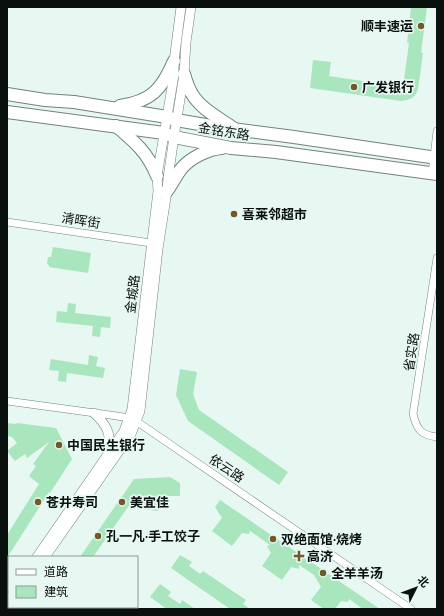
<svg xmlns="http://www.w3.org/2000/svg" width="444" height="616" font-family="'Sofia Sans Condensed','Noto Sans SC',sans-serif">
	<rect width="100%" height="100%" fill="#e7f7f2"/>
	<g fill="#a9e6be">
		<path d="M411,7H427L421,53H423L418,89L416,94L412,98L407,100L401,101L310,88L313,60L331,62L329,76L403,87L409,43H407Z"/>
		<path d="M53,247L91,253L88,273L49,267V265L47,264L48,257H51Z"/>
		<path d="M68,303L76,304L75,313L111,317L110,328L101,327L100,337L92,336L93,326L56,322L57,311L67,312Z"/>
		<path d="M89,355L98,357L96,366L105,368L103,378L67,373L66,382L58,381L59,371L49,370L51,359L88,365Z"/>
		<path d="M180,369L197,372L193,394L199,410L288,472L279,485L188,421L176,395Z"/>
		<path d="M7,423L16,424L17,423L56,428L72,459L50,493L49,492L7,558V535L39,484L29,476L36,466L33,464L49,442L27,458L25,454L15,461L7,451L17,443L12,437L7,436Z"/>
		<path d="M170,477L180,483V496H160L158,511L128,507L93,557H80L134,479Z"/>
		<path d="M220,500L380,609H363L349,599L348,602L341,601L335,609H324L311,600L321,587L314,575L299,565V569L291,567L282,580L262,566L271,553L267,546L270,545L250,531L249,534L242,533L232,546L212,531L222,518L215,507Z"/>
		<path d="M180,555L192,562L189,566L200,574L203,571L246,600L243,604L250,609H230L171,568Z"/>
		<path d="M160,584L171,592L168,596L180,604L182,600L195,609H167L150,597Z"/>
	</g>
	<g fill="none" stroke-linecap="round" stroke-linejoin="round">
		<g stroke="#73827d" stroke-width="8">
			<g id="minor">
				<path d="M432,174L437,131"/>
				<path d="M7,222L151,243"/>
				<path d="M437,258L413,414C417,430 421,435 437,437"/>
				<path d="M7,401L117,416L129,418L136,421L411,609"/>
			</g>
		</g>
		<g stroke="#73827d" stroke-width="10">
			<g id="tertiary">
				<path d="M94,413C107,425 111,433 109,451"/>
				<path d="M37,557L124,431L132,409L158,191L157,176L174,75V61L181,7"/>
				<path d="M45,557L131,434L140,411L158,249L167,191L168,178L174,137L184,74L186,42L191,7"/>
				<path d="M7,600L9,597"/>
				<path d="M10,609L11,607"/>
			</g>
		</g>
		<g stroke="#73827d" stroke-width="14">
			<g id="primary">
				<path d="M184,74C186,81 188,88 192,94C201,109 219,118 233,128"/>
				<path d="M7,94L45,100L74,102L167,117L176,120L217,127L294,137L437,158"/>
				<path d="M120,106C152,101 162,89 174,61"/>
				<path d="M7,112L164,133L174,137L231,148L276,152L437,174"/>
				<path d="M116,126C135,142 148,153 157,176"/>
				<path d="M167,191C172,184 176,176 181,169C190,158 208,149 222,148"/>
			</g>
		</g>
		<use href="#minor" stroke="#fff" stroke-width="7"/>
		<use href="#tertiary" stroke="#fff" stroke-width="9"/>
		<use href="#primary" stroke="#fff" stroke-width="12"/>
	</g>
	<g fill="#715929" stroke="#e7f7f2" stroke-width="1.5">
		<circle cx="421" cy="26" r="4"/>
		<circle cx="354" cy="87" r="4"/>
		<circle cx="234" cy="214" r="4"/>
		<circle cx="59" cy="445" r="4"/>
		<circle cx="38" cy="502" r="4"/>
		<circle cx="122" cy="502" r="4"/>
		<circle cx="98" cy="536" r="4"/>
		<circle cx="273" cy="539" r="4"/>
		<path d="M297 550h4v4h4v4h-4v4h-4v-4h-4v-4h4z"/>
		<circle cx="323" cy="573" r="4"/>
	</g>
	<g text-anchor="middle" stroke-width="3.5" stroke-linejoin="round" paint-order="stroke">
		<g font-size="13" font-weight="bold" fill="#0a100e" stroke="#e7f7f2" text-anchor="start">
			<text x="413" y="31" text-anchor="end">顺丰速运</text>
			<text x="362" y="92">广发银行</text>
			<text x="242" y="219">喜莱邻超市</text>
			<text x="67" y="450">中国民生银行</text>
			<text x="46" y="507">苍井寿司</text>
			<text x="130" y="507">美宜佳</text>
			<text x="106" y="541">孔一凡·手工饺子</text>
			<text x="281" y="544">双绝面馆·烧烤</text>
			<text x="307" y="561">高济</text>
			<text x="331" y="578">全羊羊汤</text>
		</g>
		<g font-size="13" fill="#0a100e" stroke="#e7f7f2">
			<text transform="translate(224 131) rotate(9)" y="5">金铭东路</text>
			<text transform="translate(81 220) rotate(9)" y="5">清晖街</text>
			<text transform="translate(132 294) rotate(-83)" y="5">金城路</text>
			<text transform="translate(411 352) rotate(-81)" y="5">省实路</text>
			<text transform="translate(227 468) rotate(34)" y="5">依云路</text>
		</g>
	</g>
	<rect width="444" height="616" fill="none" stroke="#0a100e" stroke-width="16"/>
	<rect x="8" y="556" width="130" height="52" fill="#e7f7f2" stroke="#8f9b97"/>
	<rect x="16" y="569" width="20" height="6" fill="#ffffff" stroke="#8f9b97"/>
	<text x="44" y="576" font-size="12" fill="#0a100e">道路</text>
	<rect x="16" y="586" width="20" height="12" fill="#a9e6be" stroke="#8f9b97"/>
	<text x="44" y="596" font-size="12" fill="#0a100e">建筑</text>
	<g transform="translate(416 588) rotate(48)" stroke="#e7f7f2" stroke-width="3" paint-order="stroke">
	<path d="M0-3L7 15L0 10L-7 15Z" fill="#0a100e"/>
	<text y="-6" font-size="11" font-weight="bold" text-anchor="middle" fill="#0a100e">北</text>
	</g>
</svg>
